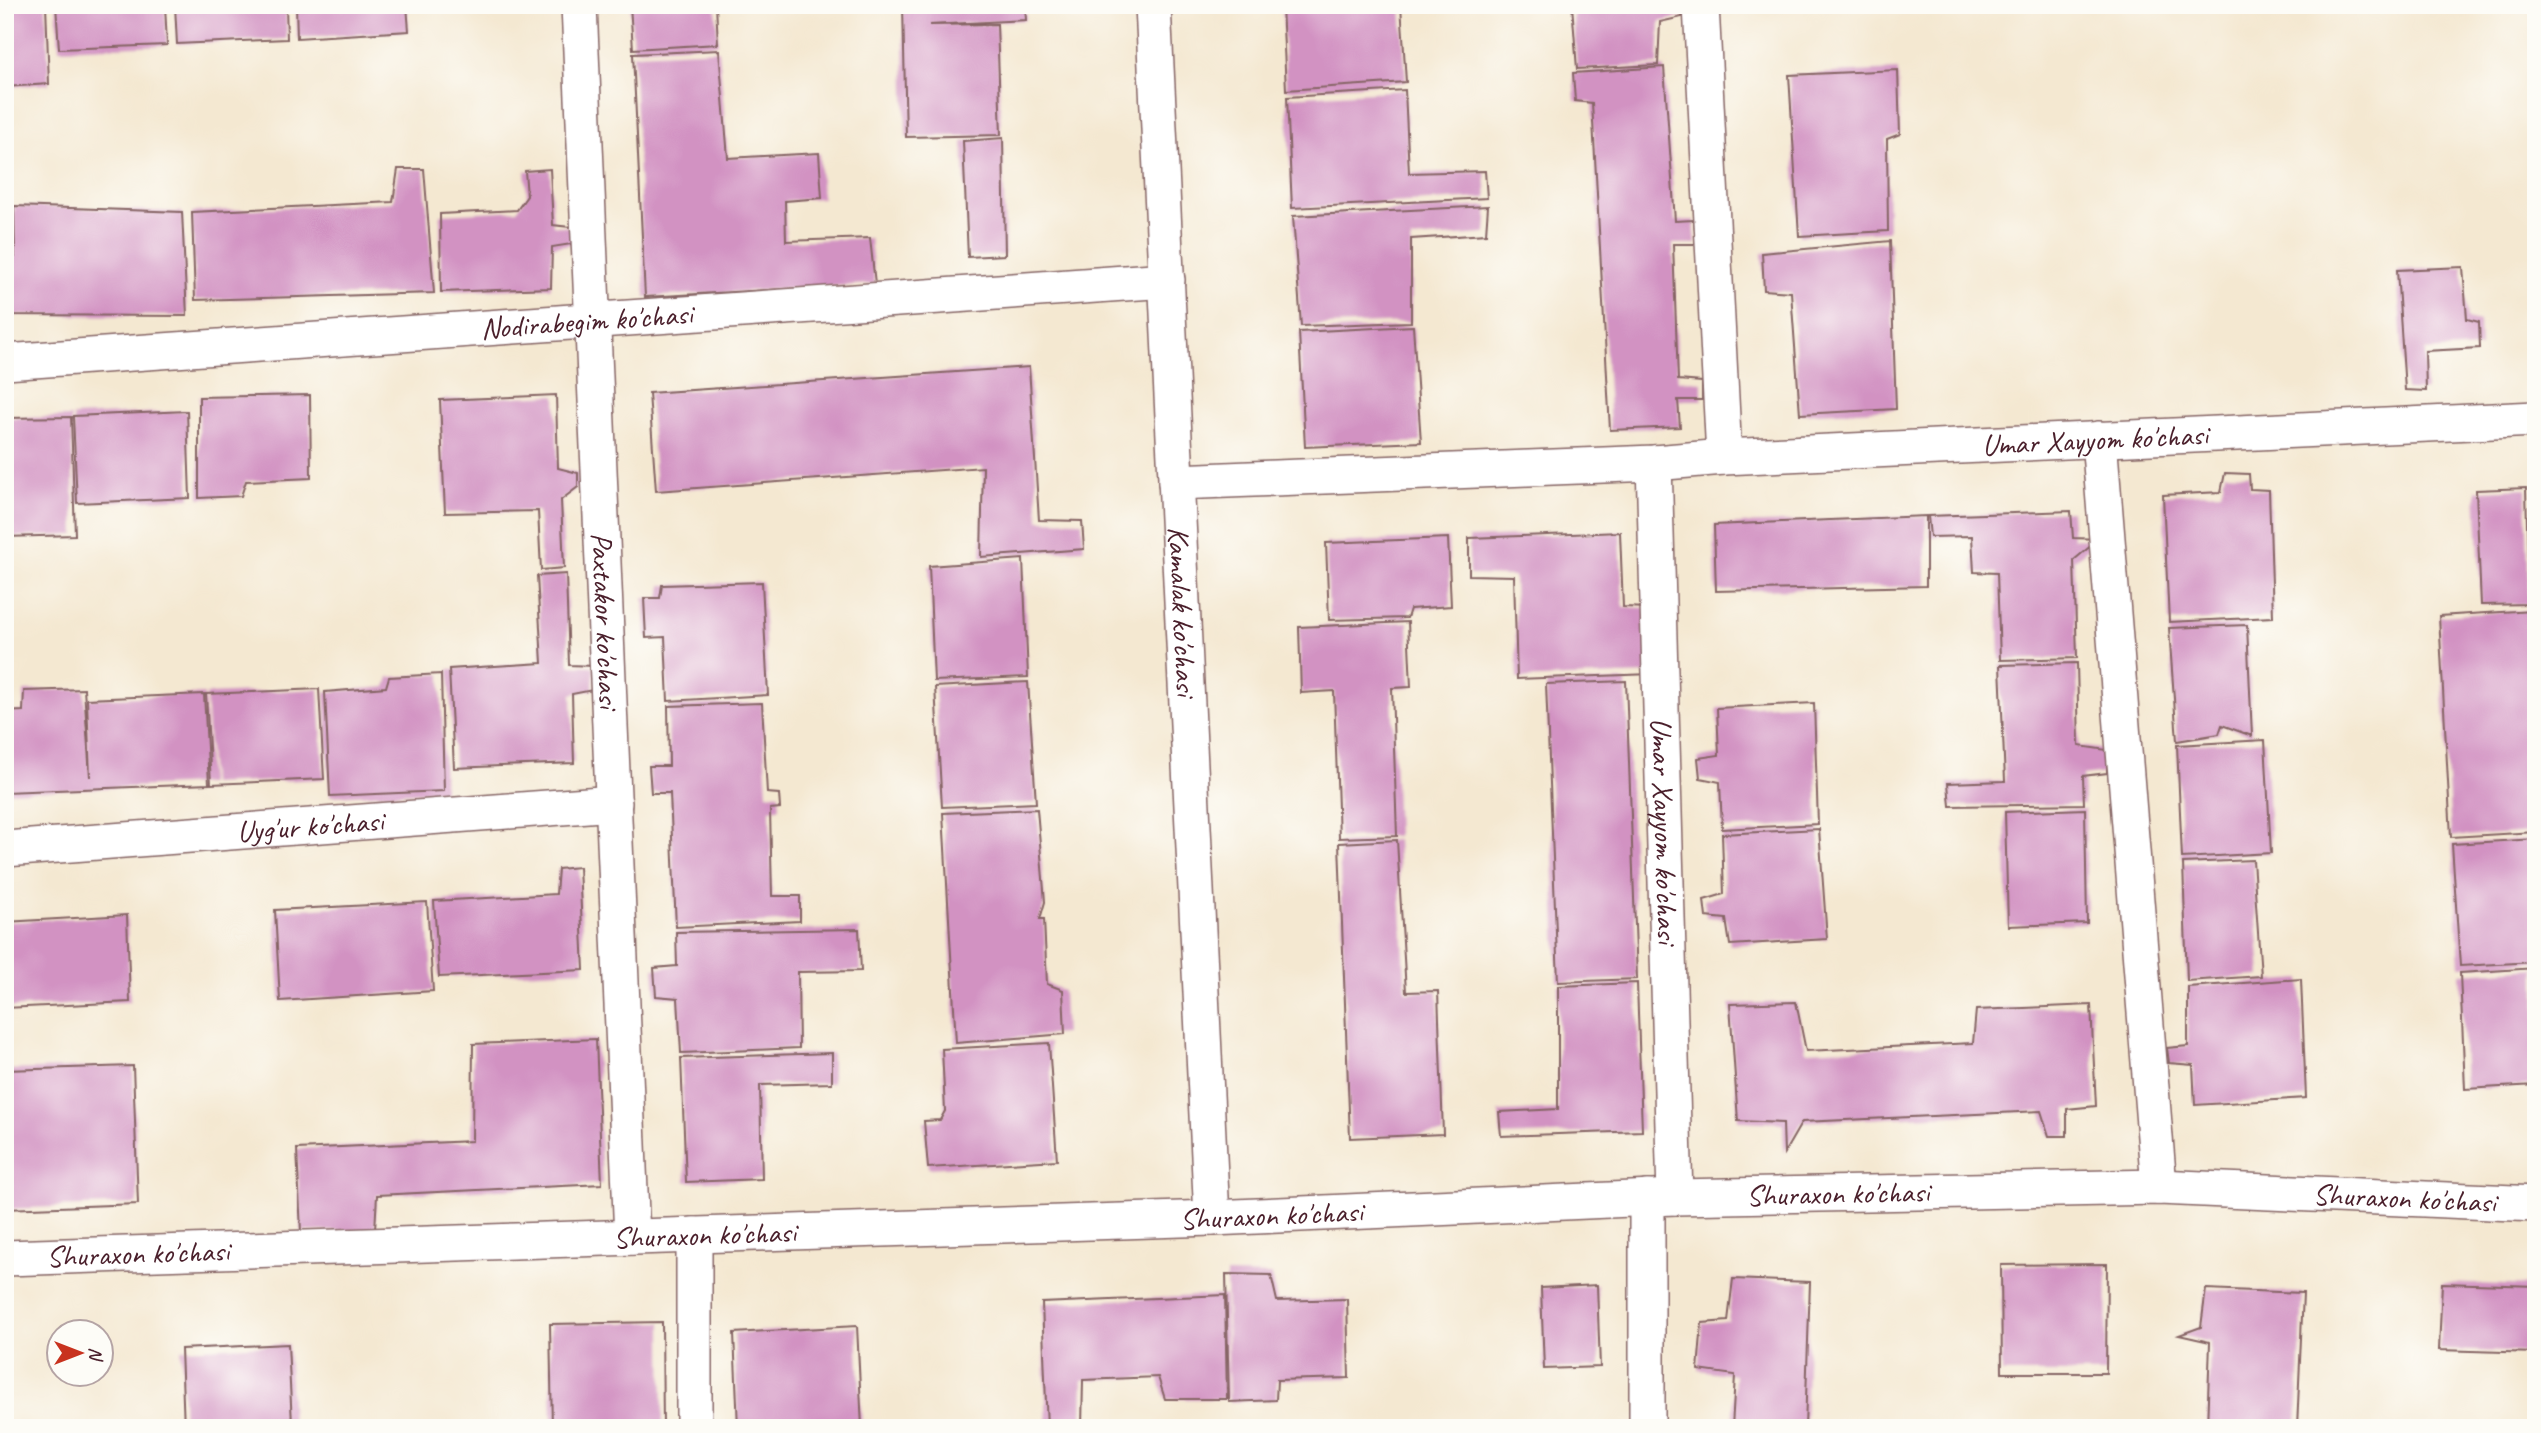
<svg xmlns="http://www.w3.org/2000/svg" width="2541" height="1433" font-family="Caveat,sans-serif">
	<rect width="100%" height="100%" fill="#fdfcf7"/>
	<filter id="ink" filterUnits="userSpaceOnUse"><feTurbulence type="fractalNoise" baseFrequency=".0143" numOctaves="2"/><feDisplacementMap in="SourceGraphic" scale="14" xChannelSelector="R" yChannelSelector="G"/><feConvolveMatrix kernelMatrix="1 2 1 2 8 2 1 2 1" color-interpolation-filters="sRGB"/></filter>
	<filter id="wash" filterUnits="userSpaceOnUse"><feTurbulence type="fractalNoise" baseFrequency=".00686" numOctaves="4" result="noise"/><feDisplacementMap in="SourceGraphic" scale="28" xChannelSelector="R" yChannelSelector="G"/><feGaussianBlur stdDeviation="1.57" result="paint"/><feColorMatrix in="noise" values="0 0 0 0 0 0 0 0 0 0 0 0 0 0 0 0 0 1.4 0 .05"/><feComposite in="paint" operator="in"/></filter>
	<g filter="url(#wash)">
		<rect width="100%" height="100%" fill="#f4e8d1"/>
		<g id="blocks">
			<g fill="#d292c2">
				<path d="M5,5H46L49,84L5,87Z"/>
				<path d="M56,5H165L167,45L59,49Z"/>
				<path d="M175,5H286L287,39L177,44Z"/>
				<path d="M296,5H407L409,31L297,38Z"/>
				<path d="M630,5H716L718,44L633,49Z"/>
				<path d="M903,5H1025L1026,20L929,25L997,24L1001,135L906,137Z"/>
				<path d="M1282,5H1401L1406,82L1286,90Z"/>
				<path d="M1572,5H1683L1682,17L1660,22L1658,65L1577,69Z"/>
				<path d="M719,50L728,158L819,153L822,198L785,201L786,241L870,238L875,284L645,297L633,54Z"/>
				<path d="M1664,67L1675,221L1694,220L1696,244H1673L1678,380L1702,382V400H1678L1680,427L1610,430L1592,103L1575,101L1573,73Z"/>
				<path d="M1898,70L1900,134L1887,139L1888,231L1799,236L1789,75Z"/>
				<path d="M1405,90L1409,173L1485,171L1487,198L1292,208L1287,97Z"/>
				<path d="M1003,138L1005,255L968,257L963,141Z"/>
				<path d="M398,169H424L434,293L195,300L192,212L393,202Z"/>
				<path d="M550,169L553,225L578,228V243L552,247L551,288L441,292L440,214L517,210L527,196L525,171Z"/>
				<path d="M14,206L182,212L187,316L5,315V258L15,257Z"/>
				<path d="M1488,206L1486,234L1411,239V322L1301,326L1293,216Z"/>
				<path d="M1890,241L1896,409L1800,414L1791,292L1764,290L1762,253Z"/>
				<path d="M2463,267L2467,319L2479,322L2480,348L2425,351L2426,391L2405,390L2397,270Z"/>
				<path d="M1413,326L1421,442L1305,447L1299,332Z"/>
				<path d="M1029,367L1039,520L1082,521L1084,549L981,557L983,467L656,491L649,393Z"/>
				<path d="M310,395L311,478L246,481L241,496L199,498V397Z"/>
				<path d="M556,395L558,468L578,473V487L561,500L564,568L541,570L538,511L445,513L440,400Z"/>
				<path d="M187,411L190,498L77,503L73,416Z"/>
				<path d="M71,417L75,535L5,537V418Z"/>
				<path d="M2225,473L2249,474L2250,489L2269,490L2273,617L2169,622L2163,495L2221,492Z"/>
				<path d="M2526,488L2529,604L2481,605L2476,490Z"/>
				<path d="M2071,511L2073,538L2099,539L2074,560L2077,658L2000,660L1997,573L1974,572L1972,536L1930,537L1928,516Z"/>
				<path d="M1926,516V586L1716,591L1714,525Z"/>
				<path d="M1620,532L1623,607L1650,608L1652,674L1517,679L1514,576L1469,575V538Z"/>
				<path d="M1448,538L1451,606L1410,609L1407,618L1329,620L1326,543Z"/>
				<path d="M1023,559L1028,677L934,681L929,566Z"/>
				<path d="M566,574L569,665L594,666L593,690L572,694L574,763L454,768L449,669L542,663L537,576Z"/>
				<path d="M762,582L768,695L668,701L665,637L646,638L644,598H660L662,585Z"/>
				<path d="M2532,610L2536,647V832L2451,837L2439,616Z"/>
				<path d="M1408,622L1411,687L1392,688L1397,836L1339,838L1334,691L1301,693L1299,627Z"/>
				<path d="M2247,625L2252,736L2222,725L2219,734L2177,741L2169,628Z"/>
				<path d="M2077,663L2079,746L2107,750V773L2083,776L2084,804L1950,806L1948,783L2005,781L2000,665Z"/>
				<path d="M441,674L444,791L330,796L325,692L386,687L389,677Z"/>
				<path d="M1626,681L1637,979L1558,982L1546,684Z"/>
				<path d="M1028,682L1036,803L942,807L935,687Z"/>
				<path d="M84,689L90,777L87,699L204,694L209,784L5,792V712L23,711L24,691Z"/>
				<path d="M319,689L324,779L211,784L206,694Z"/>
				<path d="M762,703L767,793L779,794L780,808L770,809L772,896H800V921L676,927L670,793H651L649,766H669L668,706Z"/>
				<path d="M1814,703L1818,824L1722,829L1720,782L1700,778L1698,758L1719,755L1717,708Z"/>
				<path d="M2265,740L2271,853L2182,858L2177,745Z"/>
				<path d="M1037,809L1045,902L1040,919H1044L1047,984L1063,990L1065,1034L956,1043L943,813Z"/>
				<path d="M2085,809L2087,923L2008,926L2005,812Z"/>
				<path d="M1819,829L1827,939L1730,945L1726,919L1706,917L1704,900L1724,894L1722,834Z"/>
				<path d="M2536,839V962L2460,966L2452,844Z"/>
				<path d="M1397,840L1406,992L1438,991L1443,1134L1350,1138L1339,843Z"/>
				<path d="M2253,860L2261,976L2187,981L2183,863Z"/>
				<path d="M579,867L584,970L439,977L434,901L556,894L558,869Z"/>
				<path d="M427,902L433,991L280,1001L275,910Z"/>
				<path d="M127,915L130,1002L5,1008V922Z"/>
				<path d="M859,929L861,971L798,972L799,1048L681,1053L678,998L656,996L654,968L677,966L676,932Z"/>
				<path d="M2536,968V1085L2465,1089L2460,973Z"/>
				<path d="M2301,979L2306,1098L2195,1105L2193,1065L2169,1063L2167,1048L2188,1046V987Z"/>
				<path d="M1637,983L1642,1131L1501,1136L1499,1112L1558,1109V986Z"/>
				<path d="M1796,1002L1806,1051L1973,1043L1976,1010L2091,1005L2096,1106L2067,1109V1136H2049L2041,1111L1802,1122L1784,1153L1783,1123L1738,1121L1730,1004Z"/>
				<path d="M596,1039L602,1184L377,1195L375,1230L301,1232L297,1149L472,1141L473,1044Z"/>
				<path d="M1049,1043L1057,1160L928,1168L924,1121L940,1120L945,1111L942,1049Z"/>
				<path d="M832,1053V1083L760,1085L762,1179L686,1182L681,1058Z"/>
				<path d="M133,1066L138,1204L5,1209V1070Z"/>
				<path d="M2107,1264L2106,1373H2002L2001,1265Z"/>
				<path d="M1226,1274L1271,1275L1277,1301L1347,1299L1349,1378L1277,1380L1276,1400L1229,1402Z"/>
				<path d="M1733,1279L1810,1282L1805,1428H1732L1735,1375L1698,1370L1702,1323L1728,1321Z"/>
				<path d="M2442,1283L2536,1286V1353L2439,1350Z"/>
				<path d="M1597,1285L1600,1367L1544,1369L1541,1288Z"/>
				<path d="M2206,1289L2303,1293L2297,1428H2207L2210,1342L2179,1335L2201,1327Z"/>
				<path d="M1225,1295L1227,1399H1165L1158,1377L1083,1380L1082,1428H1047L1042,1303Z"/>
				<path d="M662,1322L663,1428H552L550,1324Z"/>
				<path d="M857,1326L862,1428H738L734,1333Z"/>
				<path d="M288,1344L292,1424L184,1428L181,1349Z"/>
			</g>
		</g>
	</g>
	<g filter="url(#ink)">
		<use href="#blocks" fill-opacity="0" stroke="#866565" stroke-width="2"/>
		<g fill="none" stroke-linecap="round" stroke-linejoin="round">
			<g stroke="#866565" stroke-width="38">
				<g id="street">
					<path id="s1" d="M579,5L632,1237"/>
					<path id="s2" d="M1153,5L1212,1218"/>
					<path d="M1701,5L1724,457"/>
					<path id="s3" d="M5,362L1167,280"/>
					<path d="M2099,439L2159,1187"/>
					<path id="s4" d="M1654,463L1675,1197"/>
					<path id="s5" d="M1176,482L1654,463L1724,457L2536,419"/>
					<path id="s6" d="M5,849L614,803"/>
					<path d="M1647,1198V1428"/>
					<path id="s7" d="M5,1258L1212,1218L1675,1197L2159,1187L2536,1204"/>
					<path d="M694,1428V1235"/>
				</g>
			</g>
			<use href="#street" stroke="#fff" stroke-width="35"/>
		</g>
	</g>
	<g text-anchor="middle" stroke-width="5" stroke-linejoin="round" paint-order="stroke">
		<g font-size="30" fill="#4a1f2b" stroke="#fdfcf7">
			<text dy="10" stroke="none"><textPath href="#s3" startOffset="583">Nodirabegim ko'chasi</textPath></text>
			<text dy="10" stroke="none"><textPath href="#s5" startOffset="920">Umar Xayyom ko'chasi</textPath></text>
			<text dy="10" stroke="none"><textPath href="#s2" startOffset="607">Kamalak ko'chasi</textPath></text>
			<text dy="10" stroke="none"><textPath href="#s1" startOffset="616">Paxtakor ko'chasi</textPath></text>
			<text dy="10" stroke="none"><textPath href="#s6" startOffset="306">Uyg'ur ko'chasi</textPath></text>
			<text dy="10" stroke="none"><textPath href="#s4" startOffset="368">Umar Xayyom ko'chasi</textPath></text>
			<text dy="10" stroke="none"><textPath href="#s7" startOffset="1834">Shuraxon ko'chasi</textPath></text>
			<text dy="10" stroke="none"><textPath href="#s7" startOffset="2401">Shuraxon ko'chasi</textPath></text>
			<text dy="10" stroke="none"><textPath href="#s7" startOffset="1267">Shuraxon ko'chasi</textPath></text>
			<text dy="10" stroke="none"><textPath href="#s7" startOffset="700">Shuraxon ko'chasi</textPath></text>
			<text dy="10" stroke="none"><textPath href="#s7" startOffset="133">Shuraxon ko'chasi</textPath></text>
		</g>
	</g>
	<rect width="2541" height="1433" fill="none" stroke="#fdfcf7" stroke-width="28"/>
	<g transform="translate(80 1353) rotate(90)"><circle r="33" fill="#fdfcf7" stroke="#b5a4a5" stroke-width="2"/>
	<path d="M0-5L12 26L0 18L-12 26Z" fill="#c8321e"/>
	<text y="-10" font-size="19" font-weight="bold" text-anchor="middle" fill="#4a1f2b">N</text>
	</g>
</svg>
